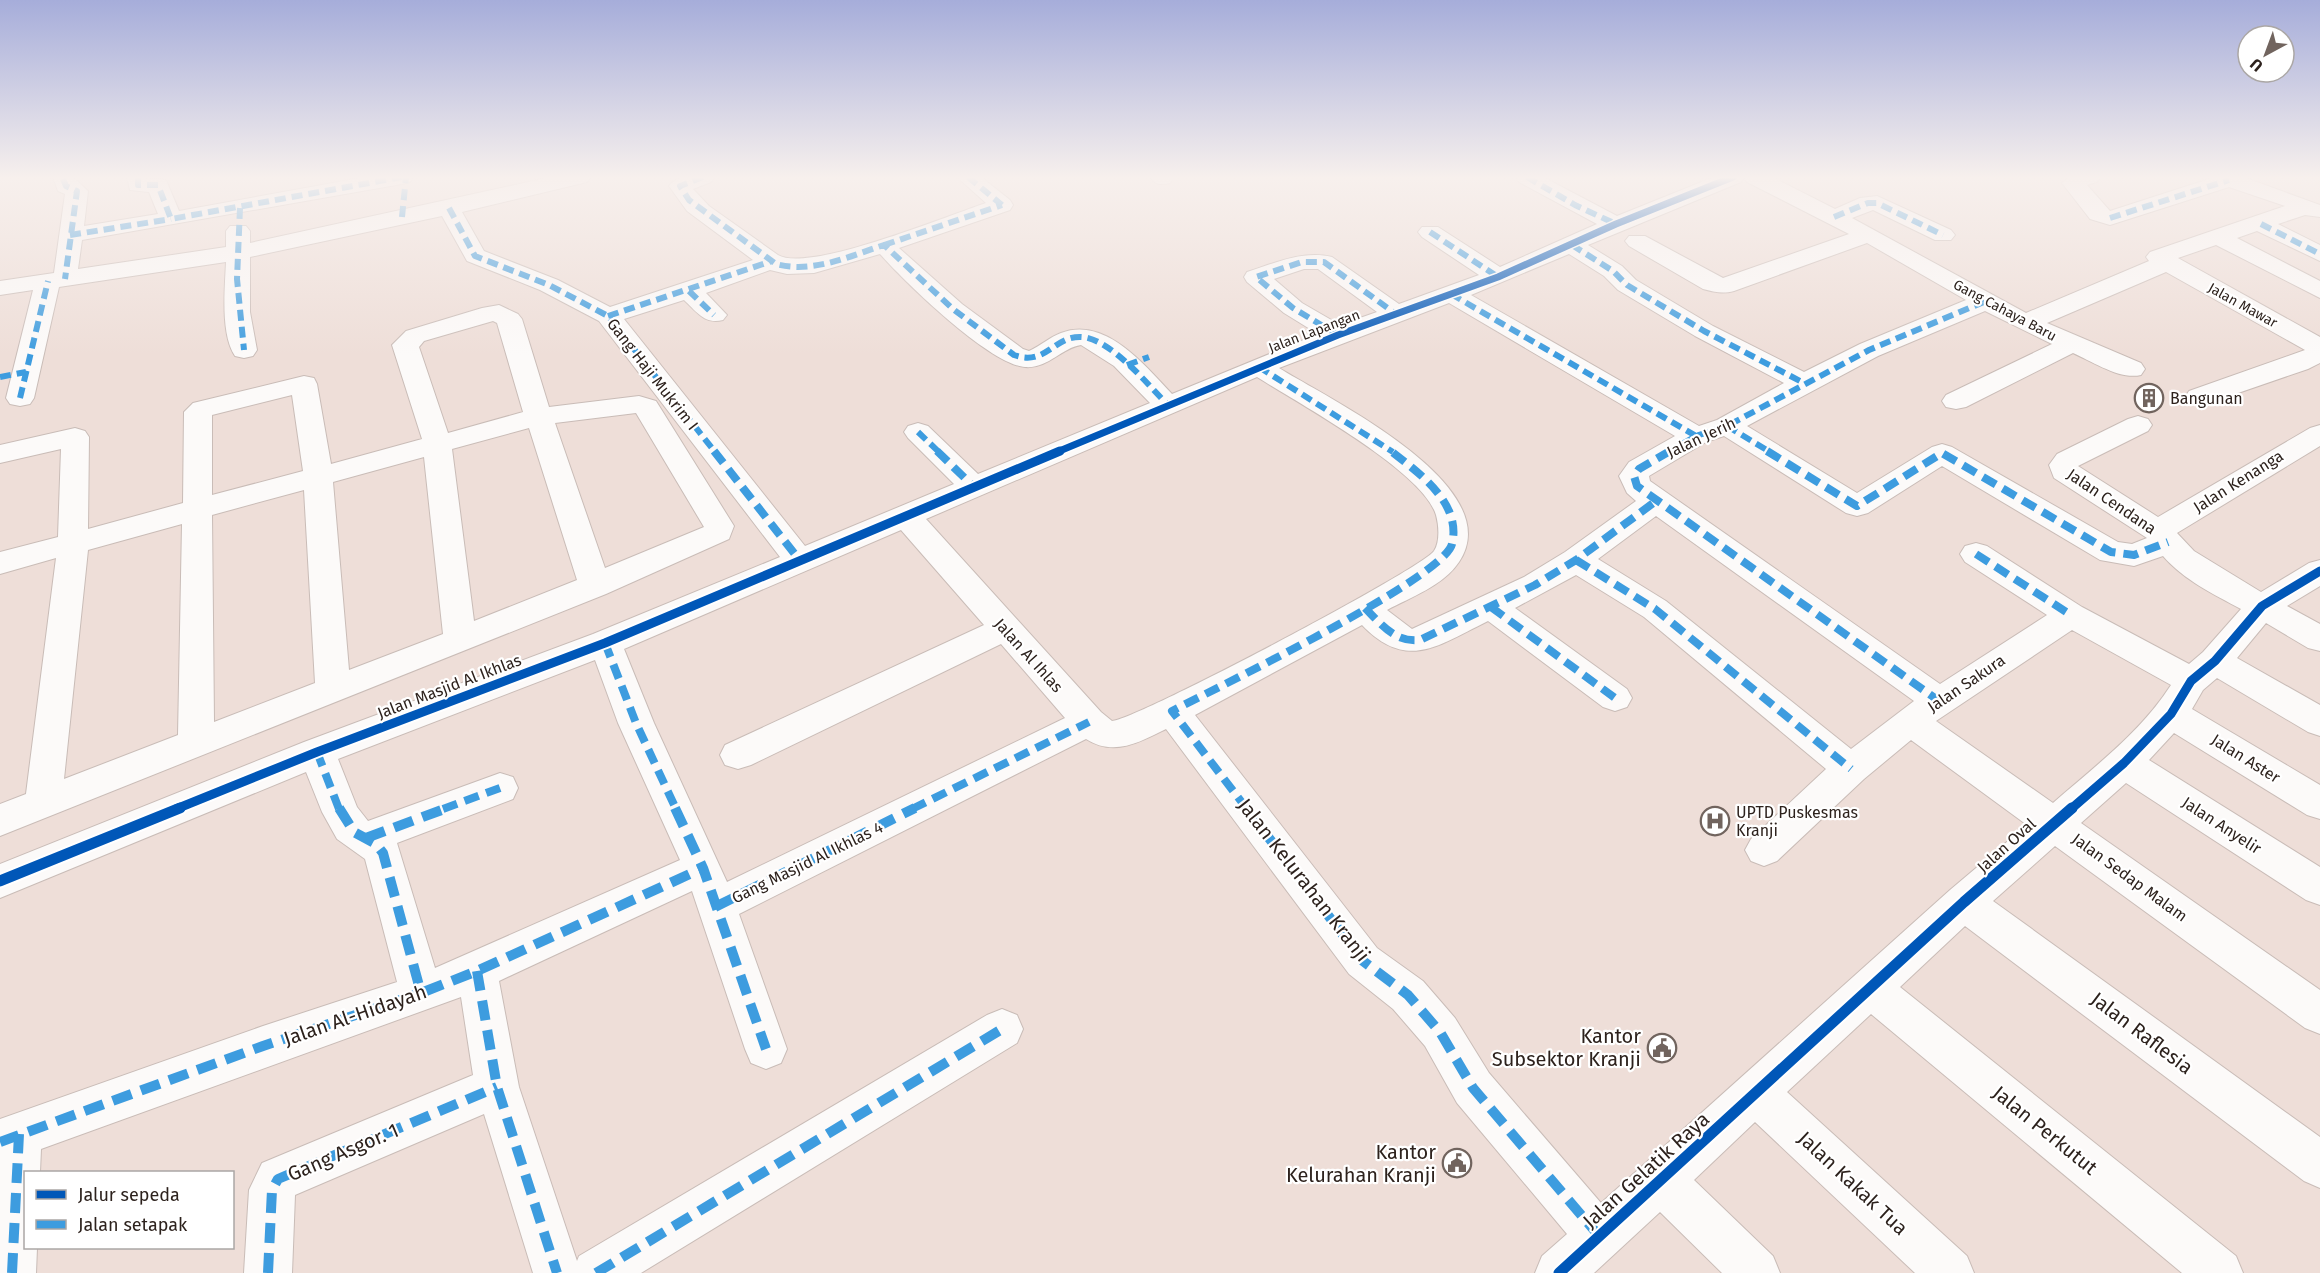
<svg xmlns="http://www.w3.org/2000/svg" width="2320" height="1273" font-family="'Fira Sans',sans-serif">
	<rect width="100%" height="100%" fill="#eeded8"/>
	<g fill="none" stroke-linecap="round" stroke-linejoin="round">
		<g stroke="#c9bcb7" stroke-width="2">
			<g id="minor">
				<path d="M53,177H73L88,191L84,226L158,214L149,192L130,190L127,177L166,180L179,211L366,177H413L410,182L402,184L82,240L78,269L226,247V231L230,226H246L250,231V243L551,177H590L587,182L462,212L484,251L558,280L610,307L753,260L687,211L669,186C678,173 700,177 714,177L711,182L693,189L709,206L778,255C809,273 947,216 986,203L957,177H981L1010,200L1013,205L1010,210L899,248L962,304L1023,349L1029,351C1040,346 1050,337 1061,333C1106,316 1145,366 1172,394L1318,334L1284,313L1247,282L1244,277L1247,272C1275,263 1303,250 1332,257L1399,304L1479,275L1422,237L1418,232L1422,227H1438L1500,267L1597,224L1519,182L1516,177H1543L1617,216L1714,177H1744L1741,182L1588,245L1622,266L1636,280L1713,326L1804,372L1860,344L1966,300L1867,243L1734,291C1723,294 1714,292 1703,289L1629,246L1625,241L1629,236H1645L1723,278L1849,234L1747,182L1744,177H1772L1835,209L1860,198L1877,196L1951,230L1955,235L1951,240H1935L1873,210L1852,218L2026,313L2149,261L2146,257L2150,252L2285,206L2229,187L2110,225L2090,219L2062,183L2069,177H2100L2097,182L2087,185L2110,211L2209,179L2208,177H2243L2320,205V217L2305,215L2278,224L2320,245V261L2257,231L2237,238L2320,281V298L2216,245L2178,258L2320,337V363L2308,369L2209,403L2199,405L2189,403L2185,397L2189,391L2305,350L2166,272L2047,323L2141,363L2145,369L2141,375C2120,380 2093,362 2073,353L1966,407L1956,409L1946,407L1942,401L1946,395L2052,344L1985,311L1878,356L1747,426L1857,493L1932,447L1942,444L1952,447L2118,542L2132,544L2147,538L2054,478L2049,465L2057,454L2128,419L2138,416L2148,419L2152,425L2148,431L2078,466L2158,517L2310,428L2320,425V446L2177,533L2194,551L2261,592L2309,563L2320,560V586L2287,606L2320,624V651L2308,648L2266,623L2237,658L2320,705V736L2308,732L2217,678L2203,690L2192,709L2320,785V819L2307,815L2174,733L2149,760L2320,867V905L2306,900L2126,783L2081,823L2320,990V1034L2305,1028L2055,846L1993,901L2320,1137V1188L2304,1181L1965,926L1900,987L2236,1256L2243,1273H2182L1871,1014L1787,1092L1967,1256L1974,1273H1915L1755,1122L1694,1180L1773,1256L1780,1273H1722L1660,1212L1594,1273H1535L1542,1256L1567,1234L1457,1103L1425,1046L1393,1009L1349,974L1166,729C1140,742 1114,757 1086,739L739,914L787,1049L781,1063L766,1069L751,1063L745,1049L692,891L499,981L519,1087L577,1261L579,1256L987,1015L1002,1009L1017,1015L1023,1029L1017,1043L641,1273H533L484,1114L295,1195L292,1273H244L249,1190L262,1163L473,1075L461,997L41,1149L40,1172H26V1248H37L36,1273H0V1119L263,1026L397,982L365,859L337,839L322,812L306,772L0,898V864L304,742L593,634L780,557L599,321L540,290L467,261L442,216L250,257V312L257,350L253,356L244,358L235,356C220,334 225,287 226,262L59,287L34,398L30,404L20,406L10,404L6,398L33,290L0,295V281L54,273L65,194L58,191ZM880,254C905,282 989,364 1025,367C1048,369 1061,348 1081,345L1114,366L1150,403L978,474L928,426L918,423L908,426L904,432L908,438L954,484L805,546L624,319L684,300C697,312 705,325 723,320L727,315L706,293L770,270L787,274L814,273ZM1569,254L1604,276L1618,290L1695,336L1784,383L1717,420L1699,426L1471,295ZM1304,269H1318L1377,312L1340,325L1302,303L1274,279ZM1449,303L1675,436L1629,462L1619,476L1627,493L1636,501L1565,552L1524,577L1412,629L1387,610C1411,597 1443,586 1459,562C1510,486 1329,399 1279,368ZM1257,377C1298,403 1423,471 1436,515C1439,526 1440,542 1434,551C1420,570 1136,720 1112,721L1101,712L926,519ZM1724,436L1846,513L1857,516L1868,513L1942,466L2100,560L2134,566L2163,556C2184,580 2213,594 2241,609L2203,652L2189,664L2082,607L1987,546L1976,543L1965,546L1960,554L1965,562L2047,615L1940,684L1650,481L1649,476L1706,442ZM1656,516L1914,701L1851,749L1666,601L1598,559ZM901,530L984,625L725,745L720,755L725,765L738,769L751,765L1001,644L1065,718L727,882L654,723L624,649ZM1576,575L1644,617L1826,769L1751,839L1745,850L1751,861L1764,866L1777,861L1864,779L1911,740L2027,825L1950,890L1601,1203L1489,1073L1455,1018L1423,981L1377,948L1195,715L1362,625C1407,672 1439,645 1488,621L1603,707L1615,711L1627,707L1632,698L1627,689L1515,608ZM2072,630L2171,685C2141,732 2094,767 2053,803L1936,721ZM595,660L618,723L680,860L435,968L397,843L513,799L518,788L513,777L500,773L368,821L357,807L338,759Z"/>
				<path d="M1150,177H1172L1173,178L1170,183C1161,185 1155,185 1150,177Z"/>
				<path d="M499,305L518,314L522,319L549,407L639,396L656,401L734,526L729,539L606,594L0,836V804L26,794L56,558L0,574V552L58,537L61,449L0,463V445L75,428L85,431L89,437L88,529L183,503L184,412L193,403L304,376L314,378L317,384L331,464L422,439L392,345L406,331L482,308ZM493,321L497,323L523,412L448,433L419,347L424,341ZM292,395L303,471L212,495V415ZM636,413L704,527L605,568L555,423ZM529,428L577,580L474,621L452,449ZM424,457L443,634L349,670L333,482ZM304,490L315,683L214,722L212,515ZM182,524L178,735L64,779L88,550Z"/>
			</g>
		</g>
		<use href="#minor" fill="#fcfaf9" fill-rule="evenodd"/>
		<g stroke="#3d9cdf" stroke-width="6" stroke-dasharray="11 6" stroke-linecap="butt">
			<path d="M138,177V185H158L171,219L402,177"/>
			<path d="M703,177L680,186L689,200L776,264C812,274 850,256 884,245L953,309L1014,355C1046,367 1054,335 1082,337C1111,339 1148,385 1168,405"/>
			<path d="M968,177L1002,205"/>
			<path d="M1527,177L1575,205L1616,224"/>
			<path d="M63,179L66,186L77,191L65,279"/>
			<path d="M240,208L237,279L244,350"/>
			<path d="M449,208L475,256L549,285L608,316L715,452"/>
			<path d="M402,217L406,177"/>
			<path d="M1834,217L1868,203H1877L1943,235"/>
			<path d="M2110,218L2229,180"/>
			<path d="M2261,224L2320,254"/>
			<path d="M1430,232L1498,277"/>
			<path d="M70,235L171,219"/>
			<path d="M884,245L1002,205"/>
			<path d="M1572,245L1613,271L1627,285L1704,331L1804,383"/>
			<path d="M689,291L714,315"/>
			<path d="M1451,294L1696,436"/>
			<path d="M608,316L772,261"/>
			<path d="M1338,335L1293,308L1256,277L1302,262H1324L1396,314"/>
			<path d="M1127,365L1149,357"/>
			<path d="M1259,367L1393,452"/>
			<path d="M0,377L26,372"/>
			<path d="M20,398L48,281"/>
			<path d="M1727,426L1770,452"/>
			<path d="M918,432L939,452"/>
			<path d="M1668,452L1696,436L1727,426L1869,350L1986,301"/>
		</g>
		<g stroke="#3d9cdf" stroke-width="8" stroke-dasharray="15 8" stroke-linecap="butt">
			<path d="M714,451L801,562"/>
			<path d="M937,451L974,487"/>
			<path d="M1670,451L1639,469L1634,476L1637,486L1939,701"/>
			<path d="M1767,451L1857,506L1942,453L2111,552L2134,555L2168,542"/>
			<path d="M1976,554L2071,615"/>
			<path d="M1576,560L1655,609L1851,769"/>
			<path d="M1491,607L1615,698"/>
			<path d="M1365,608C1381,624 1395,643 1420,640L1535,585L1576,560L1656,501"/>
			<path d="M605,643L636,723L676,809"/>
			<path d="M317,752L339,809"/>
			<path d="M443,809L500,788"/>
			<path d="M912,809L1089,722"/>
			<path d="M1247,809L1172,711C1214,689 1444,578 1452,544C1462,503 1419,473 1391,451"/>
		</g>
		<g stroke="#3d9cdf" stroke-width="10" stroke-dasharray="20 10" stroke-linecap="butt">
			<path d="M339,808L354,832L376,844L383,853L421,993"/>
			<path d="M675,808L703,868L766,1049"/>
			<path d="M1246,808L1363,961L1408,995L1440,1032L1473,1088L1600,1237"/>
			<path d="M366,838L447,808"/>
			<path d="M715,907L915,808"/>
			<path d="M477,971L497,1087L557,1273"/>
			<path d="M0,1142L263,1046L421,993L477,971L703,868"/>
			<path d="M12,1273L19,1134"/>
			<path d="M268,1273L272,1190L278,1179L497,1087"/>
			<path d="M596,1273L1002,1029"/>
		</g>
		<g stroke="#fff" stroke-width="10">
			<path id="cycleway-far2" d="M1057,452L1338,335L1498,277L1616,224L1733,177"/>
		</g>
		<g stroke="#fff" stroke-width="13">
			<g id="cycleway-far1">
				<path d="M176,809L317,752L605,643L1060,451"/>
				<path d="M2071,809L2124,763L2171,714L2191,681L2215,661L2262,606L2320,571"/>
			</g>
		</g>
		<g stroke="#fff" stroke-width="15">
			<g id="cycleway">
				<path d="M0,881L180,808"/>
				<path d="M1559,1273L1964,902L2072,808"/>
			</g>
		</g>
		<use href="#cycleway-far2" stroke="#0057b8" stroke-width="7"/>
		<use href="#cycleway-far1" stroke="#0057b8" stroke-width="9"/>
		<use href="#cycleway" stroke="#0057b8" stroke-width="11"/>
	</g>
	<linearGradient id="sky" x2="0" y2="1"><stop stop-color="#a6adda"/><stop offset="0.5" stop-color="#f7f0ed"/><stop offset="1" stop-color="#f7f0ed" stop-opacity="0"/></linearGradient>
	<rect width="2320" height="355" fill="url(#sky)"/>
	<defs>
		<g id="building-ring" transform="scale(1.5)"><circle r="9.5" fill="#fff" stroke="#71645e" stroke-width="1.5"/><path d="M-4-6H4V6H1V3H-1V6H-4ZM-2.5-4.3h1.7v1.8h-1.7ZM.8-4.3h1.7v1.8H.8ZM-2.5-1h1.7V.8h-1.7ZM.8-1h1.7V.8H.8Z" fill="#71645e"/></g>
		<g id="hospital-ring" transform="scale(1.5)"><circle r="9.5" fill="#fff" stroke="#71645e" stroke-width="1.5"/><path d="M-5-5h3v3.5h4V-5h3V5h-3V1.5h-4V5h-3Z" fill="#71645e"/></g>
		<g id="civic-ring" transform="scale(1.5)"><circle r="9.5" fill="#fff" stroke="#71645e" stroke-width="1.5"/><path d="M-.6-6.5H3V-4.5H.6V-3L4-1V1h2V6H-6V1h2V-1L-.6-3ZM-1.2 2.5V6h2.4V2.5Z" fill="#71645e"/></g>
	</defs>
	<g fill-rule="evenodd">
		<use href="#building-ring" x="2149" y="398"/>
		<use href="#hospital-ring" x="1715" y="821"/>
		<use href="#civic-ring" x="1662" y="1048"/>
		<use href="#civic-ring" x="1457" y="1163"/>
	</g>
	<g text-anchor="middle" stroke-width="4.5" stroke-linejoin="round" paint-order="stroke">
		<g font-size="14" fill="#2d221d" stroke="#fff">
			<text transform="translate(2243 305) rotate(29)" y="5">Jalan Mawar</text>
			<text transform="translate(2005 310) rotate(28)" y="5">Gang Cahaya Baru</text>
			<text transform="translate(1314 331) rotate(-21)" y="5">Jalan Lapangan</text>
		</g>
		<g font-size="16" fill="#2d221d" stroke="#fff">
			<text transform="translate(653 374) rotate(52)" y="6">Gang Haji Mukrim I</text>
			<text transform="translate(1701 437) rotate(-25)" y="6">Jalan Jerih</text>
			<text transform="translate(2238 481) rotate(-32)" y="6">Jalan Kenanga</text>
			<text transform="translate(2112 501) rotate(34)" y="6">Jalan Cendana</text>
			<text transform="translate(1029 655) rotate(48)" y="6">Jalan Al Ihlas</text>
			<text transform="translate(1966 683) rotate(-34)" y="6">Jalan Sakura</text>
			<text transform="translate(449 686) rotate(-21)" y="6">Jalan Masjid Al Ikhlas</text>
			<text transform="translate(2246 758) rotate(32)" y="6">Jalan Aster</text>
			<text transform="translate(2222 825) rotate(33)" y="6">Jalan Anyelir</text>
			<text transform="translate(2006 845) rotate(-42)" y="6">Jalan Oval</text>
			<text transform="translate(807 862) rotate(-26)" y="6">Gang Masjid Al Ikhlas 4</text>
			<text transform="translate(2130 877) rotate(36)" y="6">Jalan Sedap Malam</text>
		</g>
		<g font-size="16" fill="#2d221d" stroke="#fff" text-anchor="start">
			<text x="2170" y="404">Bangunan</text>
			<text x="1736" y="818">UPTD Puskesmas<tspan x="1736" dy="18">Kranji</tspan></text>
		</g>
		<g font-size="20" fill="#2d221d" stroke="#fff">
			<text transform="translate(1304 880) rotate(52)" y="7">Jalan Kelurahan Kranji</text>
			<text transform="translate(355 1015) rotate(-19)" y="7">Jalan Al-Hidayah</text>
			<text transform="translate(2142 1033) rotate(37)" y="7">Jalan Raflesia</text>
			<text transform="translate(2045 1130) rotate(39)" y="7">Jalan Perkutut</text>
			<text transform="translate(343 1152) rotate(-23)" y="7">Gang Asgor. 1</text>
			<text transform="translate(1646 1170) rotate(-42)" y="7">Jalan Gelatik Raya</text>
			<text transform="translate(1853 1183) rotate(43)" y="7">Jalan Kakak Tua</text>
		</g>
		<g font-size="20" fill="#2d221d" stroke="#fff" text-anchor="end">
			<text x="1641" y="1043">Kantor<tspan x="1641" dy="23">Subsektor Kranji</tspan></text>
			<text x="1436" y="1159">Kantor<tspan x="1436" dy="23">Kelurahan Kranji</tspan></text>
		</g>
	</g>
	<rect x="24" y="1171" width="210" height="78" fill="#ffffff" stroke="#aba7a5" stroke-width="1.5"/>
	<rect x="36" y="1190" width="30" height="9" fill="#0057b8" stroke="#aba7a5" stroke-width="1.5"/>
	<text x="78" y="1201" font-size="18" fill="#2d221d">Jalur sepeda</text>
	<rect x="36" y="1220" width="30" height="9" fill="#3d9cdf" stroke="#aba7a5" stroke-width="1.5"/>
	<text x="78" y="1231" font-size="18" fill="#2d221d">Jalan setapak</text>
	<g transform="translate(2266 54) rotate(221)"><circle r="28" fill="#ffffff" stroke="#aba7a5" stroke-width="1.5"/>
	<path d="M0-4.5L10 22L0 15L-10 22Z" fill="#71645e"/>
	<text y="-9" font-size="16" font-weight="bold" text-anchor="middle" fill="#2d221d">U</text>
	</g>
</svg>
